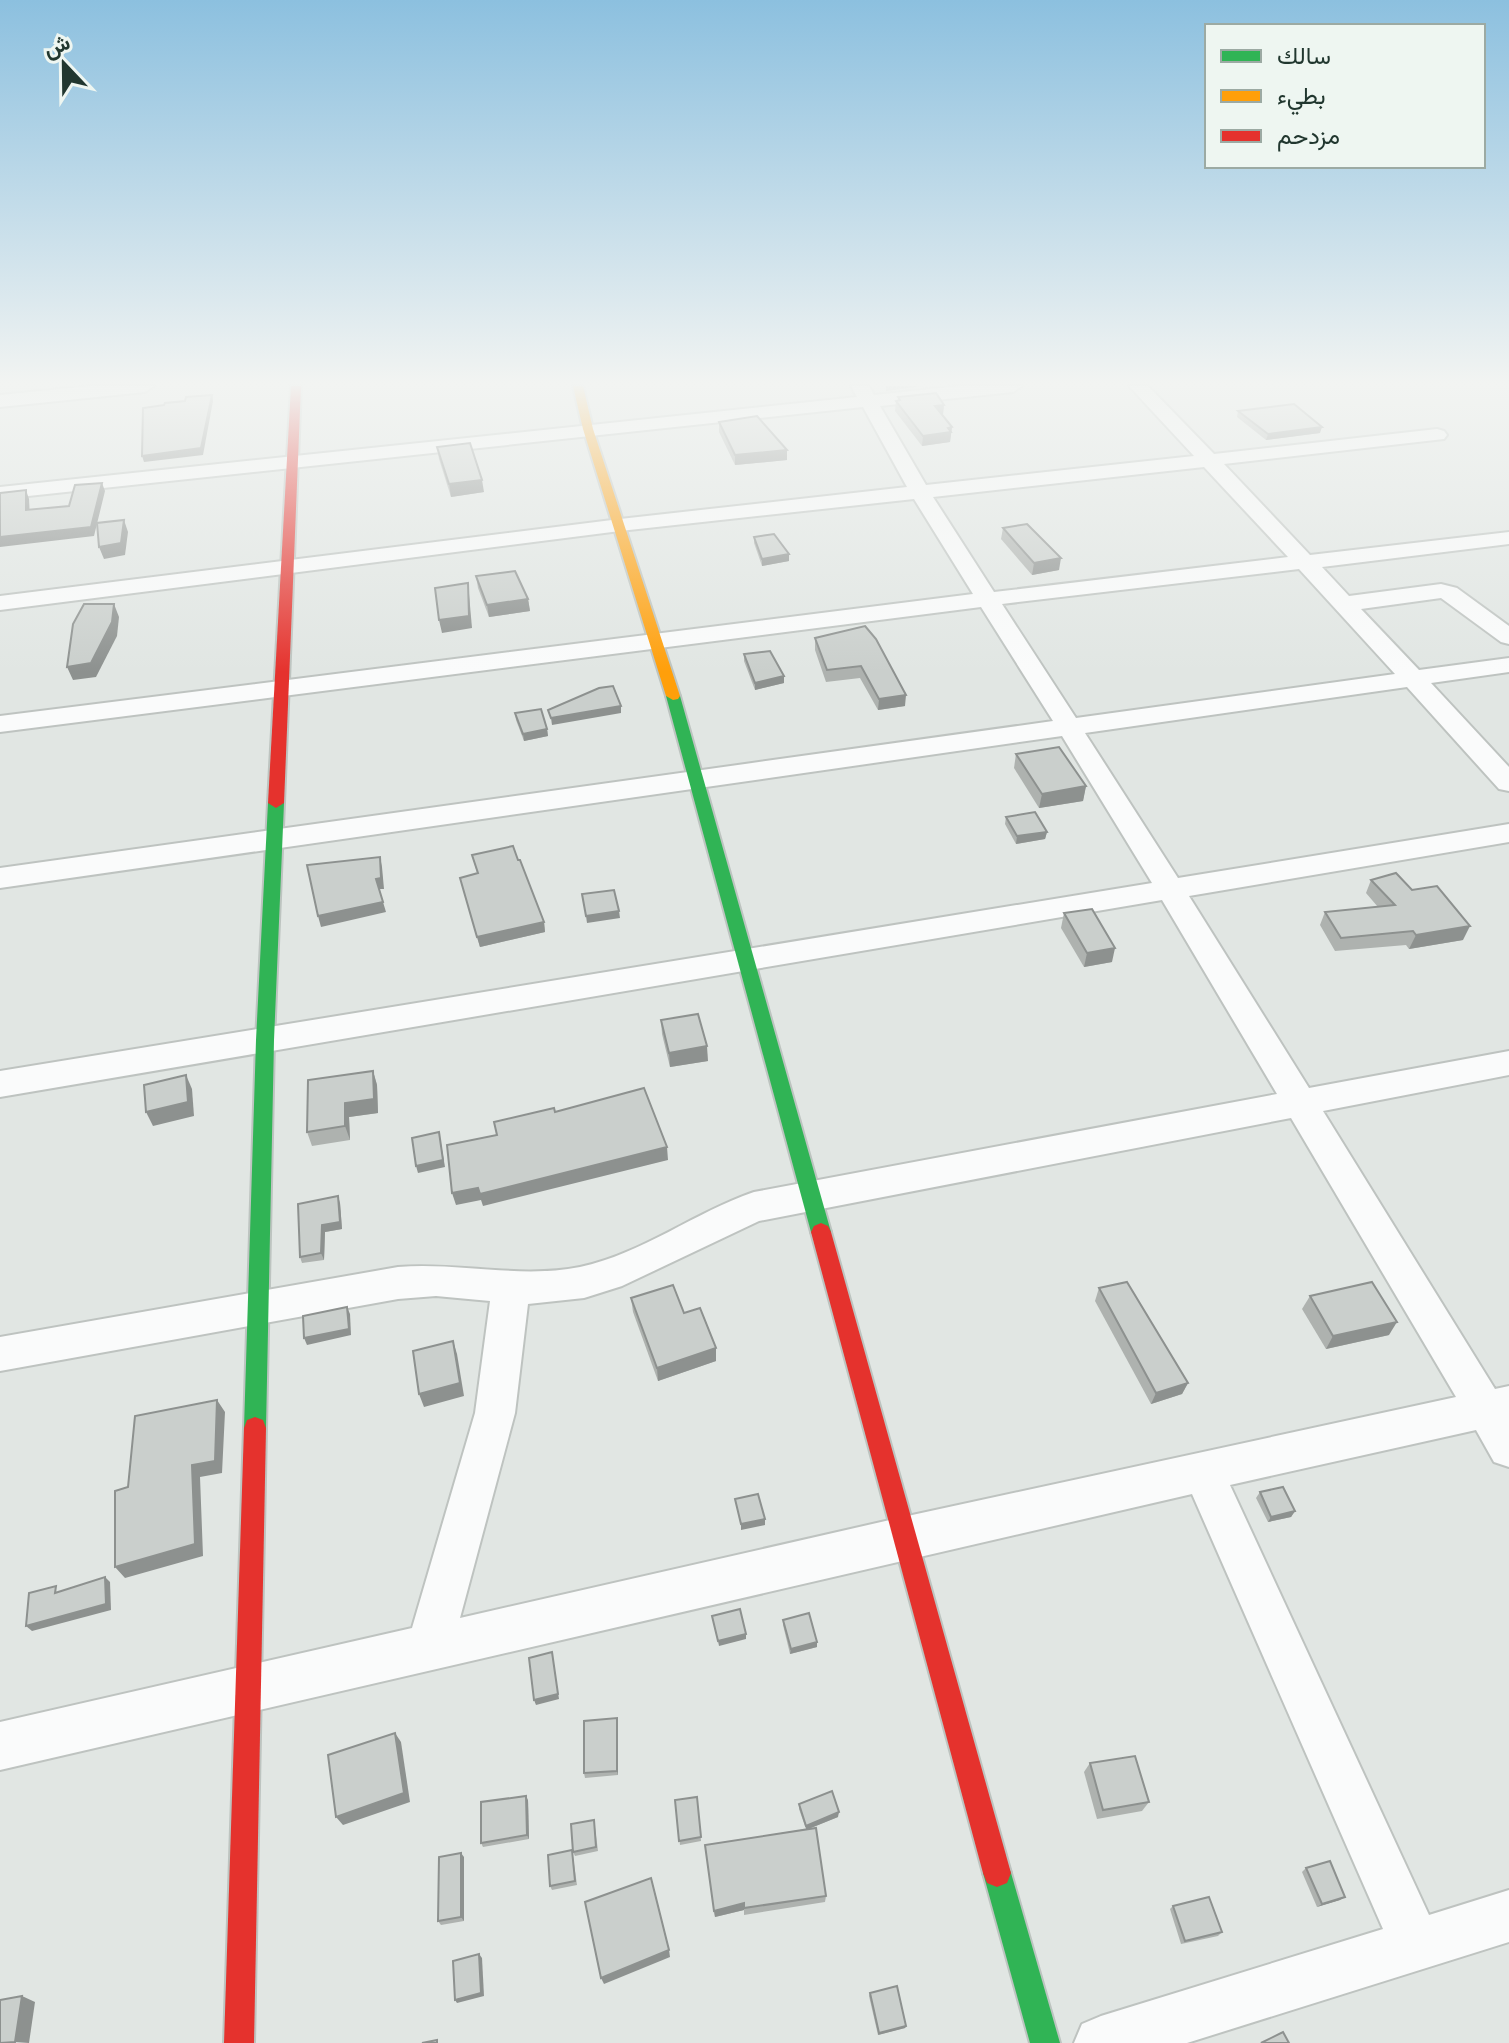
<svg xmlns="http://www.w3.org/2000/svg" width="1509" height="2043" font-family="'Work Sans',Vazirmatn,sans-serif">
	<rect width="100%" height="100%" fill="#e1e6e3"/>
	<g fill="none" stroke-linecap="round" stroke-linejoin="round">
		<g stroke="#bec3c0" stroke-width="4">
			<g id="street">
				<path d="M90,386H154L145,392L0,407V395Z"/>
				<path d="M851,386H869L874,395L959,386H1022L1013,392L880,406L926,485L1194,456L1129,386H1148L1214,454L1437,429L1444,431L1447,435L1444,439L1224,464L1310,555L1509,532V544L1322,567L1349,596L1441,584L1457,588L1509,626V644L1501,642L1441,598L1361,609L1419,670L1509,658V672L1431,683L1509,767V791L1499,789L1407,687L1085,733L1178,878L1509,824V842L1189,896L1309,1088L1509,1051V1075L1323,1111L1495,1389L1509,1386V1467L1494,1462L1476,1430L1230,1485L1429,1915L1509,1890V1942L1187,2043H1074L1082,2024L1101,2016L1383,1929L1192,1494L0,1770V1722L412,1628L475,1413L490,1301L436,1296L398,1299L0,1371V1337L398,1267C459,1262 520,1279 580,1267C642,1254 695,1212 754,1192L1277,1094L1162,900L0,1097V1071L1152,883L1062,736L0,888V868L1053,721L981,607L0,732V716L973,594L914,499L620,531L0,610V596L620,519L907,487L863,407L0,499V487L857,397ZM1204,467L1288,557L994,592L933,497ZM1299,569L1395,674L1076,718L1002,604ZM1291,1118L1456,1397L903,1517L460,1618L515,1413L528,1304L584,1298L622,1286L759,1221Z"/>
			</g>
		</g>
		<g stroke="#bdc4c0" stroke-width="4">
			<g id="fast">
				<path d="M673,692L680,696L831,1232L828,1238L821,1241L814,1238L811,1232L666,696Z"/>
				<path d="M276,798L284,803L274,1040L266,1428L263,1436L255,1439L247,1436L244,1428L256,1040L268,803Z"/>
				<path d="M997,1859L1007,1863L1011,1873L1060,2043H1030L983,1873L987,1863Z"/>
			</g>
		</g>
		<g stroke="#bdc4c0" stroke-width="4">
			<path id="slow" d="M573,386H583L593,429L680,696L678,699L673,700L666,696L583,429Z"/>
		</g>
		<g stroke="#bdc4c0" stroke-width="4">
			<g id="jam">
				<path d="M291,386H301L284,803L276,808L268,803Z"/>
				<path d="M821,1223L828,1226L831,1232L1011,1873L1007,1883L997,1887L987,1883L983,1873L811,1232L814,1226Z"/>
				<path d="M255,1417L263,1420L266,1428L254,2043H224L244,1428L247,1420Z"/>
			</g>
		</g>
		<use href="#street" fill="#fafbfb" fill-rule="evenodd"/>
		<use href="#fast" fill="#30b455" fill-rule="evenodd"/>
		<use href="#slow" fill="#ff9f0a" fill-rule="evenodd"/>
		<use href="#jam" fill="#e5322d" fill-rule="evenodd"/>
	</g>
	<g fill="#aeb2af">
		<path d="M898,397L944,405L943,414L942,415L952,427L950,442L922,446L895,411L896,401H898Z"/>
		<path d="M1238,411L1320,433L1266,440L1237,417Z"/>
		<path d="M719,422L787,450V460L735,465L719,432Z"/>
		<path d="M437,447L484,492L451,497L439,459Z"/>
		<path d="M1003,528L1059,570L1032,575L1001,539Z"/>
		<path d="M754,537L789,561L762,566L754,543Z"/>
		<path d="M476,576L528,599L530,611L489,617L478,588Z"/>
		<path d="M865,626L905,706L878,710L860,678L826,682L815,650V638Z"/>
		<path d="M744,654L784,683L755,690L744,661Z"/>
		<path d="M515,713L547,729L548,736L524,741L516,720Z"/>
		<path d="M1016,754L1086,786L1083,801L1039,808L1014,768Z"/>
		<path d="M1006,817L1047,832L1045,839L1016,844L1005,824Z"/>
		<path d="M472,855L518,860L544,922L545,932L480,947L460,878L477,873Z"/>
		<path d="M1371,880L1463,940L1409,949L1406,945L1335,951L1320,925L1325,912L1378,907L1366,893Z"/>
		<path d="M1064,913L1112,962L1084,967L1061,928Z"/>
		<path d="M661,1020L708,1061L670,1067L662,1034Z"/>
		<path d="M373,1071L377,1085L378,1113L349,1117L350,1140L312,1146L307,1132Z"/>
		<path d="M340,1203L342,1229L325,1232L324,1260L302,1263L300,1257Z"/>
		<path d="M1099,1288L1188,1383L1182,1394L1151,1404L1095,1301Z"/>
		<path d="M1310,1296L1389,1335L1326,1349L1302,1309Z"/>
		<path d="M631,1298L684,1313L716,1361L658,1381L633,1312Z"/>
		<path d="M1260,1492L1295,1511L1291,1517L1268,1522L1256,1498Z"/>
		<path d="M783,1620L817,1647L790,1654L783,1625Z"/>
		<path d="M618,1723V1775L585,1778L584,1773Z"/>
		<path d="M1090,1763L1149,1802L1142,1811L1097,1819L1084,1772Z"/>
		<path d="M697,1797L701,1841L680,1845L675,1800Z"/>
		<path d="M528,1800L529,1839L483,1847L481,1843Z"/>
		<path d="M799,1804L838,1817L808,1829L826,1896L825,1902L744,1915V1910L715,1917L705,1845L806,1829L799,1809Z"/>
		<path d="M594,1820L598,1851L575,1856L573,1852Z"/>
		<path d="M572,1850L577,1885L552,1890L550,1886Z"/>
		<path d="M464,1857V1921L441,1925L438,1921Z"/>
		<path d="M1306,1868L1340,1900L1317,1907L1302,1872Z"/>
		<path d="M1173,1906L1222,1932L1218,1936L1181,1944L1170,1909Z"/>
		<path d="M870,1993L906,2026L905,2028L878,2035L869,1996Z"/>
	</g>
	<g fill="#8d918f">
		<path d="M886,386H923L886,391Z"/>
		<path d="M212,395L213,401L203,455L144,462L142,456Z"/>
		<path d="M944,405L943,414L934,416L935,406Z"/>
		<path d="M952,427L950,442L922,446L923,436Z"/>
		<path d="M1322,427L1320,433L1266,440L1268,434Z"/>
		<path d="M787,450V460L735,465V455Z"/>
		<path d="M482,480L484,492L451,497L449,484Z"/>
		<path d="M102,483L105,491L94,536L0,547V537L91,527Z"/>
		<path d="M26,490L29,499L30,519L26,510Z"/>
		<path d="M124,520L128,532L125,555L104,559L99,547Z"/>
		<path d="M789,554V561L762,566V559Z"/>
		<path d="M1061,558L1059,570L1032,575L1034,563Z"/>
		<path d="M468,583L472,628L442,633L439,620Z"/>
		<path d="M528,599L530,611L489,617L487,605Z"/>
		<path d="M114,604L119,617L117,636L96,677L73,680L67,667Z"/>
		<path d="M784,676V683L755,690V683Z"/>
		<path d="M906,695L905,706L878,710L879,699Z"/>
		<path d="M621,706V713L552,725L551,718Z"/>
		<path d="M547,729L548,736L524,741L523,734Z"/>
		<path d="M1086,786L1083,801L1039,808L1042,794Z"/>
		<path d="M1047,832L1045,839L1016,844L1017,836Z"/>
		<path d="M380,857L382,867L384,889H379L376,879Z"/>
		<path d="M383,902L386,912L321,927L318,916Z"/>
		<path d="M619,911L620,918L587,923L586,916Z"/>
		<path d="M544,922L545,932L480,947L477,937Z"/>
		<path d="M1470,926L1463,940L1409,949L1416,935Z"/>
		<path d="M1115,948L1112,962L1084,967L1087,953Z"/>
		<path d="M707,1046L708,1061L670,1067L669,1053Z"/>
		<path d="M373,1071L377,1085L378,1113L349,1117L350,1140L345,1126V1103Z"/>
		<path d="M186,1075L192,1089L194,1116L153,1126L146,1112Z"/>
		<path d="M439,1132L445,1167L418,1173L416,1166Z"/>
		<path d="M667,1147L668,1160L483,1206L481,1200L456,1205L452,1193Z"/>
		<path d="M338,1196L340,1203L342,1229L325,1232L324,1260L321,1253L322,1225Z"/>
		<path d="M347,1307L350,1314L351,1335L307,1345L304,1338Z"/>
		<path d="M1397,1322L1389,1335L1326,1349L1333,1336Z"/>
		<path d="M453,1341L457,1354L464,1396L424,1407L419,1394Z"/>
		<path d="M716,1348V1361L658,1381L657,1368Z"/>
		<path d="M1188,1383L1182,1394L1151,1404L1156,1393Z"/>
		<path d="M217,1400L225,1412L222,1473L200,1477L203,1556L125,1578L115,1567L192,1465Z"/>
		<path d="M1295,1511L1291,1517L1268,1522L1271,1517Z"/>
		<path d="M765,1519V1525L741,1530V1524Z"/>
		<path d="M105,1577L110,1582L111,1610L32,1631L26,1626Z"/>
		<path d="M746,1634V1639L719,1646L718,1641Z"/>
		<path d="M817,1642V1647L790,1654L791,1649Z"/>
		<path d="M552,1652L559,1699L536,1705L534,1700Z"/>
		<path d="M617,1718L618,1723V1775L617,1771Z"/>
		<path d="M395,1733L401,1742L410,1802L343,1825L336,1817Z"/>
		<path d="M526,1796L528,1800L529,1839L527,1835Z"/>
		<path d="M839,1812L838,1817L806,1830V1826Z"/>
		<path d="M461,1853L464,1857V1921L461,1917Z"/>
		<path d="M1345,1897L1340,1900L1317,1907L1322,1904Z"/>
		<path d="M744,1903V1910L715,1917L714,1911Z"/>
		<path d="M669,1950L670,1957L604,1984L601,1978Z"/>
		<path d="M479,1954L482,1958L484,1996L457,2003L455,2000Z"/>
		<path d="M22,1996L35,2002L29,2043L15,2042Z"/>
		<path d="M906,2026L905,2028L878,2035L879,2033Z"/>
	</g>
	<g fill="#cacfcc" stroke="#8d918f" stroke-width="2">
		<path d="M936,393L944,405L935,406L952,427L948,428L951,432L923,436L896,401L900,400L898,397Z"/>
		<path d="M212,395L201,448L142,456L143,408L164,405L165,403L185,401L186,397Z"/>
		<path d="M1294,404L1322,427L1268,434L1238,411Z"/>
		<path d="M757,416L787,450L735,455L719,422Z"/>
		<path d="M470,443L482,480L449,484L437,447Z"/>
		<path d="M102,483L91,527L0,537V493L26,490V510L69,506L75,485Z"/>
		<path d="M124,520L121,543L99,547L97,523Z"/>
		<path d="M1027,524L1061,558L1034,563L1003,528Z"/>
		<path d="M774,534L789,554L762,559L754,537Z"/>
		<path d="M515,571L528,599L487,605L476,576Z"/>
		<path d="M468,583L469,616L439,620L435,588Z"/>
		<path d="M84,604H114L112,622L91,663L67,667L73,624Z"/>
		<path d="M865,626L876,639L906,695L879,699L861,666L827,670L815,638Z"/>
		<path d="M770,651L784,676L755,683L744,654Z"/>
		<path d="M613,686L621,706L551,718L548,710L599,688Z"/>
		<path d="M541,709L547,729L523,734L515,713Z"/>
		<path d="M1059,747L1086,786L1042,794L1016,754Z"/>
		<path d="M1035,812L1047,832L1017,836L1006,817Z"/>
		<path d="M513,846L518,860H520L544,922L477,937L460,878L478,873L472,855Z"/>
		<path d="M380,857L381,878L376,879L383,902L318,916L307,865Z"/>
		<path d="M1396,873L1412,890L1437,886L1470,926L1416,935L1413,931L1341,938L1325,912L1395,905L1371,880Z"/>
		<path d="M614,890L619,911L586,916L582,894Z"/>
		<path d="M1092,909L1115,948L1087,953L1064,913Z"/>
		<path d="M698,1014L707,1046L669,1053L661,1020Z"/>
		<path d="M373,1071L374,1099L345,1103V1126L307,1132L308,1080Z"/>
		<path d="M186,1075L188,1102L146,1112L144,1085Z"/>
		<path d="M644,1088L667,1147L480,1194L478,1188L452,1193L447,1145L497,1135L494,1122L554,1108L555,1112Z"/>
		<path d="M439,1132L443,1160L416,1166L412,1138Z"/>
		<path d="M338,1196L340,1222L322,1225L321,1253L300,1257L298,1204Z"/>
		<path d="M1127,1282L1188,1383L1156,1393L1099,1288Z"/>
		<path d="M1372,1282L1397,1322L1333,1336L1310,1296Z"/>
		<path d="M673,1285L684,1313L700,1308L716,1348L657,1368L631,1298Z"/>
		<path d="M347,1307L349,1329L304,1338L303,1316Z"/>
		<path d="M453,1341L460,1383L419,1394L413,1351Z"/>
		<path d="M217,1400L215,1461L192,1465L195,1544L115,1567V1491L128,1487L135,1416Z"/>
		<path d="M1283,1487L1295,1511L1271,1517L1260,1492Z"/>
		<path d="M758,1494L765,1519L741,1524L735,1499Z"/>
		<path d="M105,1577L106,1604L26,1626L29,1593L56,1586L55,1593Z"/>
		<path d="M740,1609L746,1634L718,1641L712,1616Z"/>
		<path d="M809,1613L817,1642L791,1649L783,1620Z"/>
		<path d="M552,1652L558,1694L534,1700L529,1658Z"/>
		<path d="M617,1718V1771L584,1773V1721Z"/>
		<path d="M395,1733L404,1793L336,1817L328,1755Z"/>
		<path d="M1135,1756L1149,1802L1103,1810L1090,1763Z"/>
		<path d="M832,1791L839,1812L806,1826L799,1804Z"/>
		<path d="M526,1796L527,1835L481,1843V1802Z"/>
		<path d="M697,1797L701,1837L679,1841L675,1800Z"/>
		<path d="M594,1820L596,1847L573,1852L571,1824Z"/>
		<path d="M816,1828L826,1896L744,1908V1903L714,1911L705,1845Z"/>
		<path d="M572,1850L575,1881L550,1886L548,1855Z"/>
		<path d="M461,1853V1917L438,1921L439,1857Z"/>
		<path d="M1330,1861L1345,1897L1322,1904L1306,1868Z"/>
		<path d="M651,1878L669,1950L601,1978L585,1902Z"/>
		<path d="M1209,1897L1222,1932L1185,1941L1173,1906Z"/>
		<path d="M479,1954L481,1993L455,2000L453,1961Z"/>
		<path d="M897,1986L906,2026L879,2033L870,1993Z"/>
		<path d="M22,1996L15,2042L0,2043V2000Z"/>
		<path d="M1283,2032L1289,2043H1261Z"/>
		<path d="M437,2040V2043H422Z"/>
	</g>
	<linearGradient id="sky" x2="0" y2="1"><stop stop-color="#8cc0df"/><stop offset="0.57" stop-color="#f2f4f2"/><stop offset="1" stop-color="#f2f4f2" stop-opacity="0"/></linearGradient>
	<rect width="1509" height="672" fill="url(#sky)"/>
	<rect x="1205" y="24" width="280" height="144" fill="#eef6f1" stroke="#9caaa3" stroke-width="2"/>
	<rect x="1221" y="50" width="40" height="12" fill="#30b455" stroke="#9caaa3" stroke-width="2"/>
	<text x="1277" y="64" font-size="24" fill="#21372f">سالك</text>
	<rect x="1221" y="90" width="40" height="12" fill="#ff9f0a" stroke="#9caaa3" stroke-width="2"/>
	<text x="1277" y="104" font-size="24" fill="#21372f">بطيء</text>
	<rect x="1221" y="130" width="40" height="12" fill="#e5322d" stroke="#9caaa3" stroke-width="2"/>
	<text x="1277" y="144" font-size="24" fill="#21372f">مزدحم</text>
	<g transform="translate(64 64) rotate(338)" stroke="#eef6f1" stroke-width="6" paint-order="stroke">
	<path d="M0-6L14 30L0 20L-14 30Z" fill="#21372f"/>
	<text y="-12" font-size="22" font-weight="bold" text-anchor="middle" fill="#21372f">ش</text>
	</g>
</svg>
